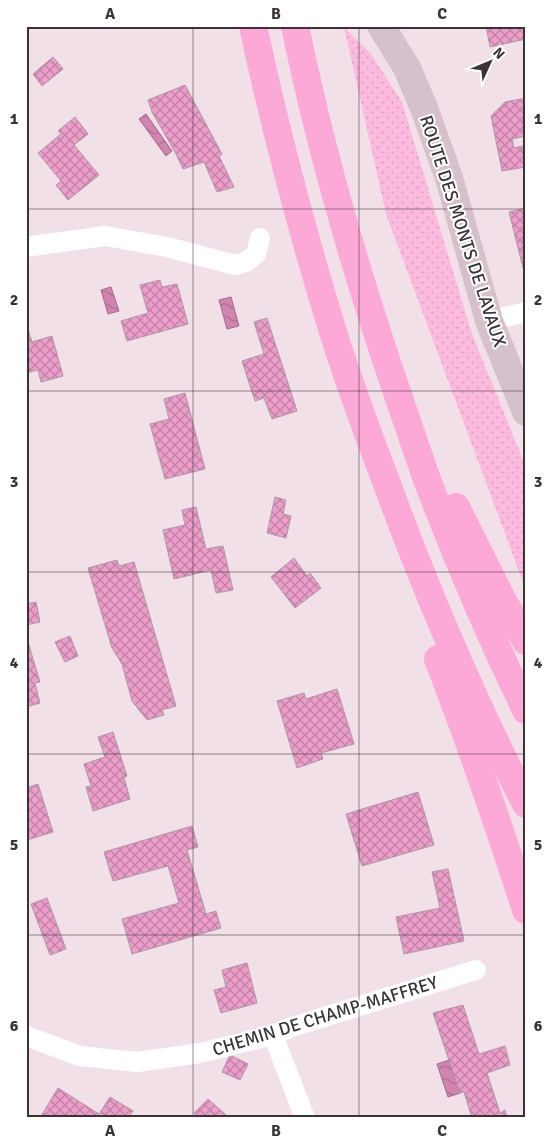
<svg xmlns="http://www.w3.org/2000/svg" width="552" height="1144" font-family="Signika,sans-serif">
	<defs>
		<pattern id="grass-dots" width="8" height="8" patternUnits="userSpaceOnUse" patternTransform="scale(1.25)"><rect width="8" height="8" fill="#fcbbde"/><path d="M2 2h.1M6 6h.1" fill="none" stroke="#d9a1bf" stroke-width="1.8" stroke-linecap="round"/></pattern>
		<pattern id="water-waves" width="16" height="10" patternUnits="userSpaceOnUse" patternTransform="scale(1.25)"><rect width="16" height="10" fill="#d184af"/><path d="M0 5q4-4 8 0t8 0" fill="none" stroke="#ab6d8f"/></pattern>
		<pattern id="building-cross-hatch" width="8" height="8" patternUnits="userSpaceOnUse" patternTransform="scale(1.25)"><rect width="8" height="8" fill="#ec9dc9"/><path d="M0 0l8 8M0 8l8-8" fill="none" stroke="#c081a4"/></pattern>
	</defs>
	<rect width="100%" height="100%" fill="#f2e0e9"/>
	<path fill="url(#grass-dots)" d="M344,27L372,55L402,102L472,334L526,467V590L386,214Z"/>
	<g fill="url(#water-waves)" stroke="#a46c8b">
		<path d="M146,114L172,151L166,156L139,119Z"/>
		<path d="M111,287L119,311L108,314L101,290Z"/>
		<path d="M231,297L239,326L227,329L219,300Z"/>
		<path d="M449,1060L460,1093L448,1097L437,1064Z"/>
	</g>
	<g fill="url(#building-cross-hatch)" stroke="#ab9aa3">
		<path d="M486,26H524L526,39L490,47Z"/>
		<path d="M53,57L63,69L42,86L33,74Z"/>
		<path d="M185,85L222,154L219,156L234,187L217,192L204,162L183,169L175,152L152,112L148,100Z"/>
		<path d="M526,98V136L512,139L514,148L522,146L526,167L502,171L491,116L505,102Z"/>
		<path d="M75,117L88,134L74,145L99,175L68,200L56,185L61,181L38,153L61,134L58,131Z"/>
		<path d="M526,208V268H523L509,212Z"/>
		<path d="M160,280L162,287L177,284L188,324L127,341L121,321L148,313L140,285Z"/>
		<path d="M267,318L297,411L272,419L264,398L255,401L242,361L264,354L254,322Z"/>
		<path d="M26,323L32,342L52,336L63,376L41,382L38,370L26,373Z"/>
		<path d="M185,393L205,469L165,479L150,424L169,419L164,399Z"/>
		<path d="M275,497L286,500L283,514L291,516L286,538L267,533Z"/>
		<path d="M196,507L206,549L223,546L233,590L216,593L211,570L174,579L163,530L185,525L182,510Z"/>
		<path d="M294,558L307,576L310,573L321,588L295,608L271,577Z"/>
		<path d="M117,560L119,566L134,562L176,706L162,710L164,715L147,720L132,701L122,664L112,648L88,568Z"/>
		<path d="M36,602L40,622L26,625V604Z"/>
		<path d="M70,636L78,656L65,662L55,642Z"/>
		<path d="M28,642L40,682L35,683L40,703L26,707V643Z"/>
		<path d="M337,689L354,744L321,753L323,759L297,768L277,701L304,693L306,699Z"/>
		<path d="M113,732L127,776L124,777L130,799L93,811L86,787L91,786L84,764L105,757L98,737Z"/>
		<path d="M38,784L53,832L27,840L26,788Z"/>
		<path d="M418,792L434,845L362,866L346,814Z"/>
		<path d="M192,826L198,847L187,850L206,914L216,911L221,928L132,954L122,919L179,903L168,866L113,881L104,852Z"/>
		<path d="M448,869L464,941L404,954L396,917L440,908L432,872Z"/>
		<path d="M47,898L66,949L50,955L31,904Z"/>
		<path d="M247,963L257,1003L221,1013L214,990L226,987L222,970Z"/>
		<path d="M463,1005L479,1054L505,1046L510,1065L487,1073L500,1113L505,1110L507,1118H472L464,1092L460,1093L433,1013Z"/>
		<path d="M230,1055L248,1064L240,1080L222,1072Z"/>
		<path d="M58,1088L99,1114L110,1097L133,1111L128,1118H40Z"/>
		<path d="M208,1099L227,1116L226,1118H199L194,1113Z"/>
	</g>
	<g fill="none" stroke-linecap="round" stroke-linejoin="round">
		<g stroke="#fff" stroke-width="20">
			<path d="M26,247L61,242L105,236L167,247L235,265L246,262L256,254L260,238"/>
			<path d="M489,321L526,312"/>
			<path d="M273,1035L305,1118"/>
			<path d="M26,1036L80,1056L137,1062L200,1053L273,1035L292,1027L476,970"/>
		</g>
		<path stroke="#d5c0cc" stroke-width="28" d="M381,26L407,68L424,108L449,178L489,321L526,412"/>
		<g stroke="#fca9d7" stroke-width="28">
			<path d="M253,26C275,129 302,231 333,332C349,383 368,434 387,484C427,593 473,701 526,804"/>
			<path d="M295,26C321,153 357,276 399,398C408,424 417,451 426,477C456,556 489,634 526,710"/>
			<path d="M456,507L502,599L526,641"/>
			<path d="M438,659C470,742 499,826 526,910"/>
		</g>
	</g>
	<path fill="none" stroke="#3a3337" stroke-width="1" stroke-opacity="0.55" d="M193,26V1118M359,26V1118M26,209H526M26,391H526M26,572H526M26,754H526M26,935H526"/>
	<g text-anchor="middle" stroke-width="4" stroke-linejoin="round" paint-order="stroke">
		<g font-size="18" fill="#3a3337" stroke="#fff">
			<text transform="translate(463 231) rotate(72)" y="6">ROUTE DES MONTS DE LAVAUX</text>
			<text transform="translate(325 1016) rotate(-17)" y="6">CHEMIN DE CHAMP-MAFFREY</text>
		</g>
	</g>
	<rect width="552" height="1144" fill="none" stroke="#ffffff" stroke-width="55"/>
	<g transform="translate(490 62) rotate(46)" stroke="#ffffff" stroke-width="4" paint-order="stroke">
	<path d="M0-4L9 19L0 12L-9 19Z" fill="#3a3337"/>
	<text y="-8" font-size="14" font-weight="bold" text-anchor="middle" fill="#3a3337">N</text>
	</g>
	<rect x="28" y="28" width="496" height="1088" fill="none" stroke="#3a3337" stroke-width="2"/>
	<g font-size="16" text-anchor="middle" font-weight="bold" fill="#3a3337">
		<text x="110" y="19">A</text>
		<text x="276" y="19">B</text>
		<text x="442" y="19">C</text>
		<text x="14" y="124">1</text>
		<text x="538" y="124">1</text>
		<text x="14" y="305">2</text>
		<text x="538" y="305">2</text>
		<text x="14" y="487">3</text>
		<text x="538" y="487">3</text>
		<text x="14" y="668">4</text>
		<text x="538" y="668">4</text>
		<text x="14" y="850">5</text>
		<text x="538" y="850">5</text>
		<text x="14" y="1031">6</text>
		<text x="538" y="1031">6</text>
		<text x="110" y="1136">A</text>
		<text x="276" y="1136">B</text>
		<text x="442" y="1136">C</text>
	</g>
</svg>
